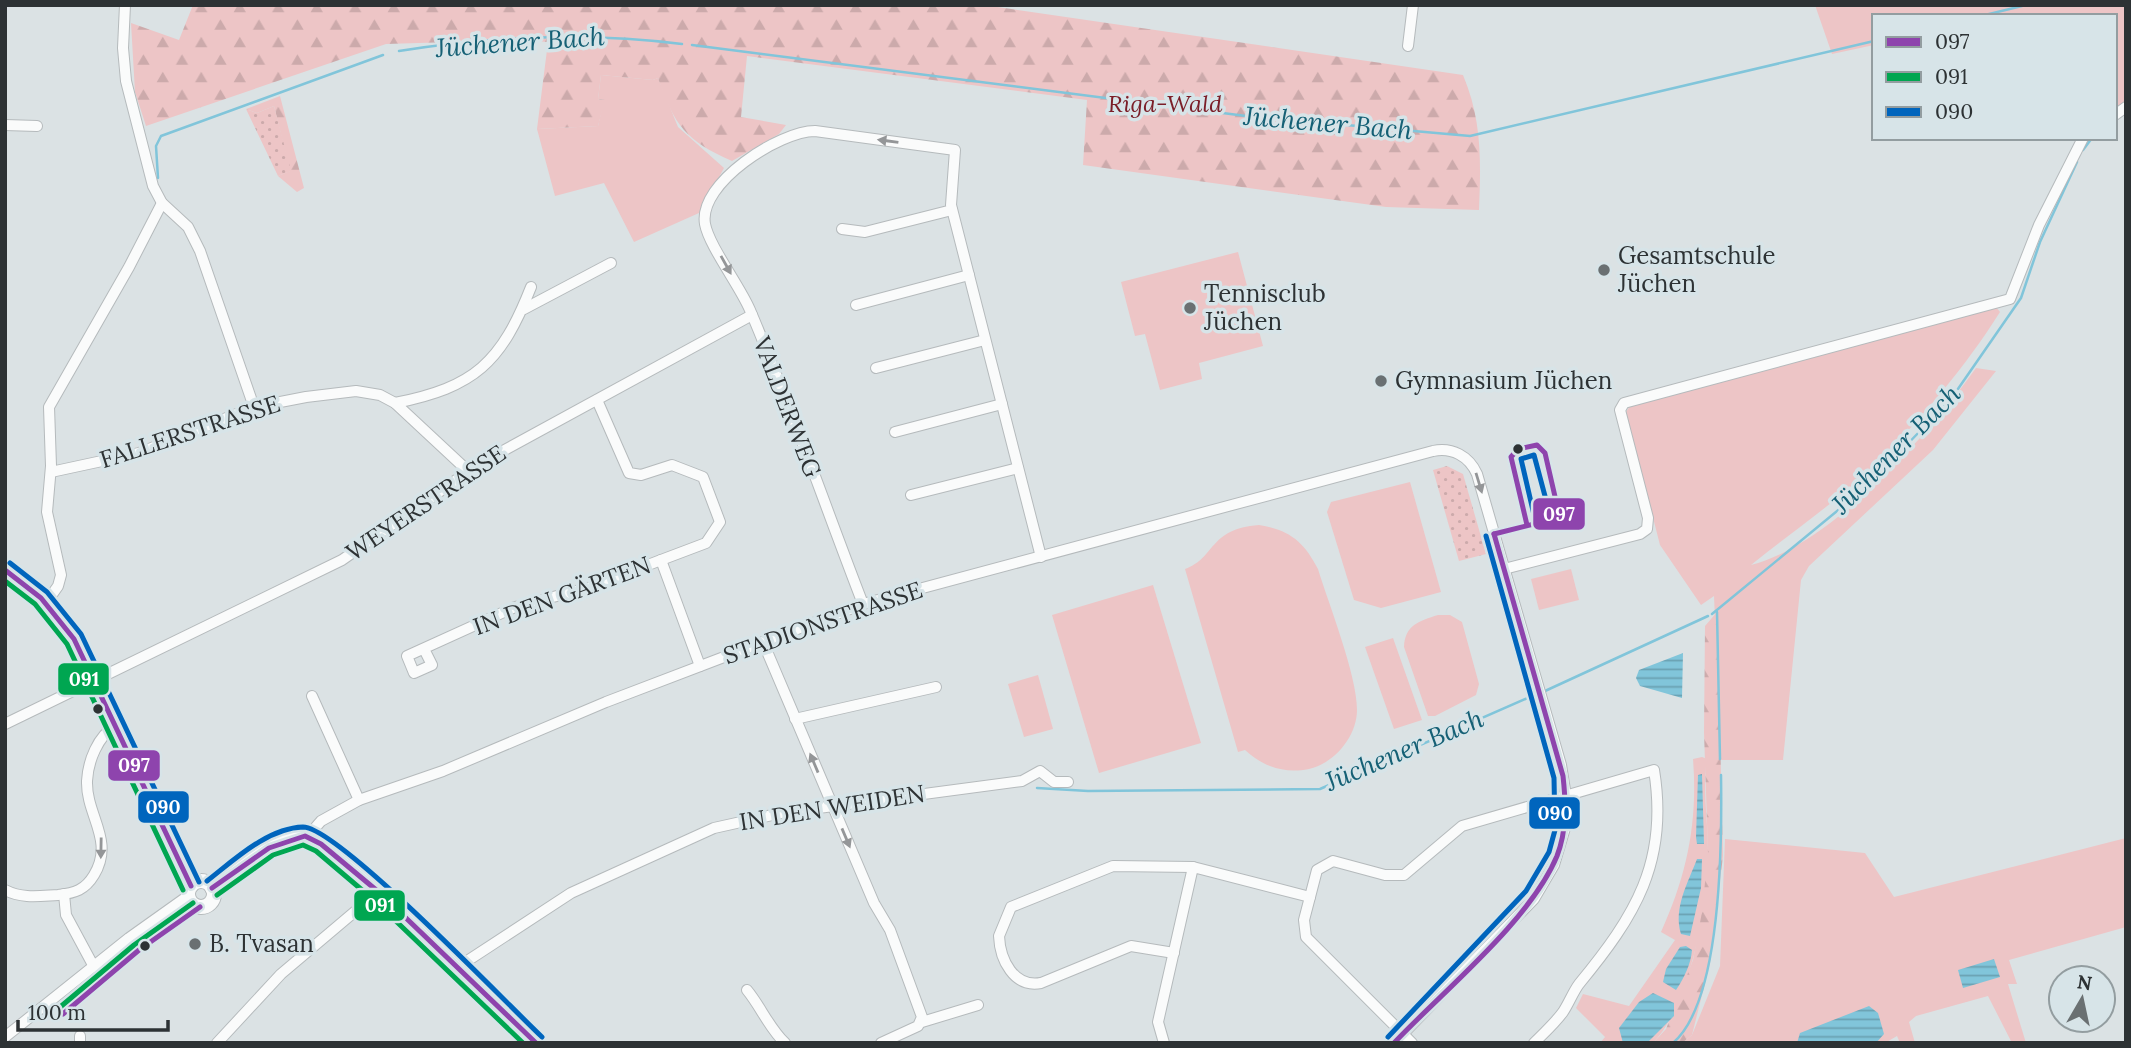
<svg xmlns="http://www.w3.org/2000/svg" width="2131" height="1048" font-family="Lora,serif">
	<defs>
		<pattern id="forest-firs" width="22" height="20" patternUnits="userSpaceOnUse" patternTransform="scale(1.75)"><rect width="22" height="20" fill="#edc5c6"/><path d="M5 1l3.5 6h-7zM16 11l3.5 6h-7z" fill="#ccaaab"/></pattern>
		<pattern id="park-dots" width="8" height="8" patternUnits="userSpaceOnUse" patternTransform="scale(1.75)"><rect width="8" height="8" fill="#edc5c6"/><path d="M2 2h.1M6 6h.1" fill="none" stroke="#ccaaab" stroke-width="1.8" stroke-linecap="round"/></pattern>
		<pattern id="water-rules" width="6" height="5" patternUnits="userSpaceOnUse" patternTransform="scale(1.75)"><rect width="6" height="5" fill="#81c5da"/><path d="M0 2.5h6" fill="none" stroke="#6aa1b2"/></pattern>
	</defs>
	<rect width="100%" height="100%" fill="#dbe2e4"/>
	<g fill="#edc5c6">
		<path d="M1815,5H2126V101L2115,108V16H1874V45L1832,54Z"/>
		<path d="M601,75L653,80L658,78L678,127L724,168L699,213L634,242L604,183L555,196L537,129L598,126L604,100L598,99Z"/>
		<path d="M1238,252L1263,346L1199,363L1202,379L1160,390L1145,334L1135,336L1121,282Z"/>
		<path d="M1996,307L2000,312C1966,366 1922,418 1877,463C1839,500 1793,531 1751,565C1831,545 1929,434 1976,368L1996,371L1933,450L1809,566L1801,580L1783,760H1721L1714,596L1701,605L1660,545L1626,412L1632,403Z"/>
		<path d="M1410,482L1441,592L1381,608L1354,600L1327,512L1331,502Z"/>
		<path d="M1259,525C1290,530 1304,542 1318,569C1329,605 1357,675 1357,710C1357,736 1335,763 1309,769C1284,774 1264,767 1245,750L1238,752L1185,569C1216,558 1208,529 1259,525Z"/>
		<path d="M1571,569L1579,600L1539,610L1531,579Z"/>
		<path d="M1153,585L1201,743L1099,773L1052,615Z"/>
		<path d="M1438,615H1450L1462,622L1479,684L1476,695L1435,716H1428L1404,647C1405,625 1419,621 1438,615Z"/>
		<path d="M1393,638L1422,720L1394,729L1365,647Z"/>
		<path d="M1038,675L1053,729L1024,737L1008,684Z"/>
		<path d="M1702,757L1707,759C1702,788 1708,820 1708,850C1709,902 1690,1005 1653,1043H1600L1605,1037L1576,1008L1583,994L1629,1006L1675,940L1661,932C1687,875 1698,822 1693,759Z"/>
		<path d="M2126,838V927L2009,960L2017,984H2008L2026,1043H2012L1988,996L1916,1016L1909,1022L1915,1043H1900L1897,1036L1885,1043H1682L1692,1035L1720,966L1725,839L1865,853L1894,897Z"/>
	</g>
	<g fill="url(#forest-firs)">
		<path d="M193,5H984L1463,75C1482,120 1481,161 1479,210L1386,207L1083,165L1087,100L747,56L741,117L786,125L779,134L732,161C686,141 674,125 658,78L653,80L601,75L598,99L605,100L598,126L537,129L548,42L518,40L386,44L146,126L135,92L131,23L179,40Z"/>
		<path d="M280,96L304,188L297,192L278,176L290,171L274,106L257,113L246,109Z"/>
		<path d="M1717,612L1723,856L1710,963L1692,1035L1682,1043H1653L1666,1029L1693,960L1702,912L1708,853L1704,732L1705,626Z"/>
	</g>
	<g fill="url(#park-dots)">
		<path d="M274,106L291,171L278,176L246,109L257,113Z"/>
		<path d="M1447,466L1463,474L1486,554L1459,561L1433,470Z"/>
	</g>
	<g fill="url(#water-rules)">
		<path d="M1683,653L1682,698L1640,686L1636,678L1639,670Z"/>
		<path d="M1702,774L1704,844H1697L1696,837L1698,775Z"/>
		<path d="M1697,859H1702L1701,888L1690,936L1681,934C1673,908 1688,883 1697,859Z"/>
		<path d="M1686,946L1692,950C1691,964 1684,978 1676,990L1663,982L1666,969L1680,947Z"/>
		<path d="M1994,959L2000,977L1963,988L1958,970Z"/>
		<path d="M1653,993L1674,1003V1016L1647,1043H1623L1619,1028L1639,1002Z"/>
		<path d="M1869,1006L1878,1013L1884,1034L1876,1043H1797L1800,1033Z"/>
	</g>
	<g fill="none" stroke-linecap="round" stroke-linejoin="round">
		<g stroke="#81c5da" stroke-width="2.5">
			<path d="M1981,16L2026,5"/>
			<path d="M692,45L1246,116L1470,136L1874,41"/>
			<path d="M399,51C493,36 588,32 682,44"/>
			<path d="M2083,150L2092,138"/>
			<path d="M158,178L156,146L161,136L383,55"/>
			<path d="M1717,612L1720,759"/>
			<path d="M1712,614L1865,488L1951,399L2021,298L2040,242L2077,162"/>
			<path d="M1545,691L1708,616"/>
			<path d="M1037,788L1088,791L1320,789L1539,693"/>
			<path d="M1673,1043C1723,1000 1722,839 1721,775"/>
		</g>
		<g stroke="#b5babc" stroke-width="12">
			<g id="minor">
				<path d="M125,5L123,48L126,81L153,186L162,203L188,227L200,251L254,407"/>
				<path d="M1408,46L1413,5"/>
				<path d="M2115,115L2126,107"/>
				<path d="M5,125L37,126"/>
				<path d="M842,229L865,232L952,210"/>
				<path d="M856,305L969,275"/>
				<path d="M524,309L611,263"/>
				<path d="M876,368L985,340"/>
				<path d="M597,400L629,473L641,475L672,465L703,477L720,522L706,543L661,560L700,666"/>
				<path d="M395,403C475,387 501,363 531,287"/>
				<path d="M895,432L1002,404"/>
				<path d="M51,472L139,453L254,407L306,397L356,391L380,395L395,403L468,471"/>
				<path d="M911,495L1018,468"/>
				<path d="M1504,569L1640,534L1647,529L1648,518L1620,410L1624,403L2010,299L2039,225L2083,138"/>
				<path d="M46,603L58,586L61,575L47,512L51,466L49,407L129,267L162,203"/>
				<path d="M863,604C825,506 791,406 750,310C740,286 709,246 705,224C698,183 780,131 815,131L955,150L951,205L1041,557"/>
				<path d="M763,642L874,903L890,930L922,1017L918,1026L881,1043"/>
				<path d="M424,649L432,665L414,673L407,656L515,607L591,587L661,560"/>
				<path d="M312,696L359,800"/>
				<path d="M795,719L936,687"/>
				<path d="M5,724L342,560L479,464L752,315"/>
				<path d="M308,836L321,821L359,800L443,771L606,702L863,604L1433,451C1452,447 1469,456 1477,474L1561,765L1566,796L1565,828L1554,865L1534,899L1394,1043"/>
				<path d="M5,890C23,899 39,896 58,895C75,893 85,890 94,875C115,840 86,816 87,781C88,761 98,736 115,726"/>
				<path d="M64,894L66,915L94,967"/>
				<path d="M1174,953L1131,946L1041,983C1014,988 1000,960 999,936L1011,907L1113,866L1193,867"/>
				<path d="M458,967L571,893L714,828L781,813L1022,781L1040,771L1054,782H1068"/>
				<path d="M747,990C761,1007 769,1028 785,1043"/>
				<path d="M922,1022L978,1005"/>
				<path d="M80,1036V1043"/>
				<path d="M5,1037L129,938L188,896"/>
				<path d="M217,1043L281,974L378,892"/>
				<path d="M1164,1043L1158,1022L1193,867L1310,897"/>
				<path d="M1412,1043L1306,937L1304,920L1317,870L1333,861L1385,875H1404L1462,826L1654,770C1669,862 1635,916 1579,984C1573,992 1569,1003 1563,1012C1555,1023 1544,1033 1534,1043"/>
			</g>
		</g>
		<g stroke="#b5babc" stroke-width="16">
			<g id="major">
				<path d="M5,570L41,598L74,639L191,886"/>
				<circle cx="201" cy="894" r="13"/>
				<path d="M212,888C233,872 277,835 305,836C330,837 504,1014 536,1043"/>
			</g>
		</g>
		<use href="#minor" stroke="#fafbfb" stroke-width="10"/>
		<use href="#major" stroke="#fafbfb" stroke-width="14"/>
		<g stroke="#d7e4e8" stroke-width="10">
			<g id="bus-1">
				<path d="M1494,534L1554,519L1559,514L1545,453L1537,445L1518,449L1511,457L1527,525"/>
				<path d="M5,570L41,598L74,639L191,886"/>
				<path d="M212,888L269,848L305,836L321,844L381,894L536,1043"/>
				<path d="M63,1014L139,950L200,907"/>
				<path d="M1394,1043C1443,991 1530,921 1557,856C1567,830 1566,803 1563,776L1494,534"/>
			</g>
		</g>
		<g stroke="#d7e4e8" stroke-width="10">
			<g id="bus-2">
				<path d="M5,581L35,604L67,644L183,890"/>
				<path d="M217,895L273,855L303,845L316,851L375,901L523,1043"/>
				<path d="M59,1008L134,945L193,903"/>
			</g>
		</g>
		<g stroke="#d7e4e8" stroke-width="10">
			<g id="bus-3">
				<path d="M1534,455L1549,511L1534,515L1521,459Z"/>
				<path d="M10,563L47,592L81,634L199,882"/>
				<path d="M207,881C233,861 267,828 303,827C338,827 507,1004 542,1037"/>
				<path d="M1388,1037L1526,891L1549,852L1555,830L1554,778L1486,536"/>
			</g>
		</g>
		<use href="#bus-1" stroke="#8e44ad" stroke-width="5"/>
		<use href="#bus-2" stroke="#00a651" stroke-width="5"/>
		<use href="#bus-3" stroke="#0065bd" stroke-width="5"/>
	</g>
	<defs><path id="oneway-solid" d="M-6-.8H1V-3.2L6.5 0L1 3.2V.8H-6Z" transform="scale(1.75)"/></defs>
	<g fill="#949698">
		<use href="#oneway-solid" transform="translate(888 141) rotate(-172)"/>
		<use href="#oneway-solid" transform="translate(726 265) rotate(61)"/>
		<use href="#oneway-solid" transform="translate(1479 483) rotate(73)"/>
		<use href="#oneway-solid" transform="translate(814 763) rotate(-113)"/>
		<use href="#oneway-solid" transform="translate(846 838) rotate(67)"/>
		<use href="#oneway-solid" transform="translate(101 848) rotate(91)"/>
	</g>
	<g fill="#6a7072" stroke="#d7e4e8" stroke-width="2.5">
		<circle cx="1604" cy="270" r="7"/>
		<circle cx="1190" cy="308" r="7"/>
		<circle cx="1381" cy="381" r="7"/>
		<circle cx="195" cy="944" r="7"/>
	</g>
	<g fill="#2d3234" stroke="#d7e4e8" stroke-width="2.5">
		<circle cx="1518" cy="449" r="6"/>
		<circle cx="98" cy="709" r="6"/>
		<circle cx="145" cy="946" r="6"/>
	</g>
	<g text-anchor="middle" stroke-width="7" stroke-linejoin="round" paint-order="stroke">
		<g font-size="24" font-style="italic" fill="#7b1e28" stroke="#d7e4e8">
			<text x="1165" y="112">Riga-Wald</text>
		</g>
		<g font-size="24" fill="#2d3234" stroke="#d7e4e8" text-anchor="start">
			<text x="1618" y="264">Gesamtschule<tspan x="1618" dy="28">Jüchen</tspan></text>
			<text x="1204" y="302">Tennisclub<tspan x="1204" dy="28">Jüchen</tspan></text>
			<text x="1395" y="389">Gymnasium Jüchen</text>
			<text x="209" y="952">B. Tvasan</text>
		</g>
		<g font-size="24" fill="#2d3234" stroke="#d7e4e8">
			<text transform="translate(787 407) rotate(69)" y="8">VALDERWEG</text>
			<text transform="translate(190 432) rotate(-18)" y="8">FALLERSTRASSE</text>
			<text transform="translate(426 503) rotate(-34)" y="8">WEYERSTRASSE</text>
			<text transform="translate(562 596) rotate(-20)" y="8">IN DEN GÄRTEN</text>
			<text transform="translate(823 623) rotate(-19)" y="8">STADIONSTRASSE</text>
			<text transform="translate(832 808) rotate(-9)" y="8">IN DEN WEIDEN</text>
		</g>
		<g font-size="26" font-style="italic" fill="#156075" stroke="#d7e4e8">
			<text transform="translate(520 42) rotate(-4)" y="9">Jüchener Bach</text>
			<text transform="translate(1328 123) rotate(5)" y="9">Jüchener Bach</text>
			<text transform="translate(1896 449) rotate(-45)" y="9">Jüchener Bach</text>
			<text transform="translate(1404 750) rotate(-23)" y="9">Jüchener Bach</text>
		</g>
	</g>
	<g stroke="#d7e4e8" stroke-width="2.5">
		<rect x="1532" y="497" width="54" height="34" rx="7" fill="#8e44ad"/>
		<rect x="57" y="662" width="53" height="34" rx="7" fill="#00a651"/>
		<rect x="107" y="749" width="54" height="33" rx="7" fill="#8e44ad"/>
		<rect x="137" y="790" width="53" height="34" rx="7" fill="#0065bd"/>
		<rect x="1528" y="796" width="53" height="34" rx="7" fill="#0065bd"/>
		<rect x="353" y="889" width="53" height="33" rx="7" fill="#00a651"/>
	</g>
	<g font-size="19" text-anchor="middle" font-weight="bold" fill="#fff">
		<text x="1559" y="521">097</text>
		<text x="84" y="686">091</text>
		<text x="134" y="772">097</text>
		<text x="163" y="814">090</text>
		<text x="1555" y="820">090</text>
		<text x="380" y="912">091</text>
	</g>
	<rect width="2131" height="1048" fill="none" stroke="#2d3234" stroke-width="14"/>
	<rect x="1872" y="14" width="245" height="126" fill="#d7e4e8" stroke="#939da0" stroke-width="2"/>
	<rect x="1886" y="37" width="35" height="10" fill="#8e44ad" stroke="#939da0" stroke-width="2"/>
	<text x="1935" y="49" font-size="21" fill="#2d3234">097</text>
	<rect x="1886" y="72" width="35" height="10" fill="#00a651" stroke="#939da0" stroke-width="2"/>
	<text x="1935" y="84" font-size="21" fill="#2d3234">091</text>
	<rect x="1886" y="107" width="35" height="10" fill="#0065bd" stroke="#939da0" stroke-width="2"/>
	<text x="1935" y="119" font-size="21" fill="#2d3234">090</text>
	<g transform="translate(2082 999) rotate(9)"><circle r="33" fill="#d7e4e8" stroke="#939da0" stroke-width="2"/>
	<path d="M0-5L12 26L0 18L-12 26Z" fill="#6a7072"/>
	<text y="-10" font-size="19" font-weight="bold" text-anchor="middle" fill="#2d3234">N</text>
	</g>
	<path d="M18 1020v10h150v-10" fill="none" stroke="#2d3234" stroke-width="3.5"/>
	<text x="28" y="1020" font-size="21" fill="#2d3234" stroke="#d7e4e8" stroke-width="5" paint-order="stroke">100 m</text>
</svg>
